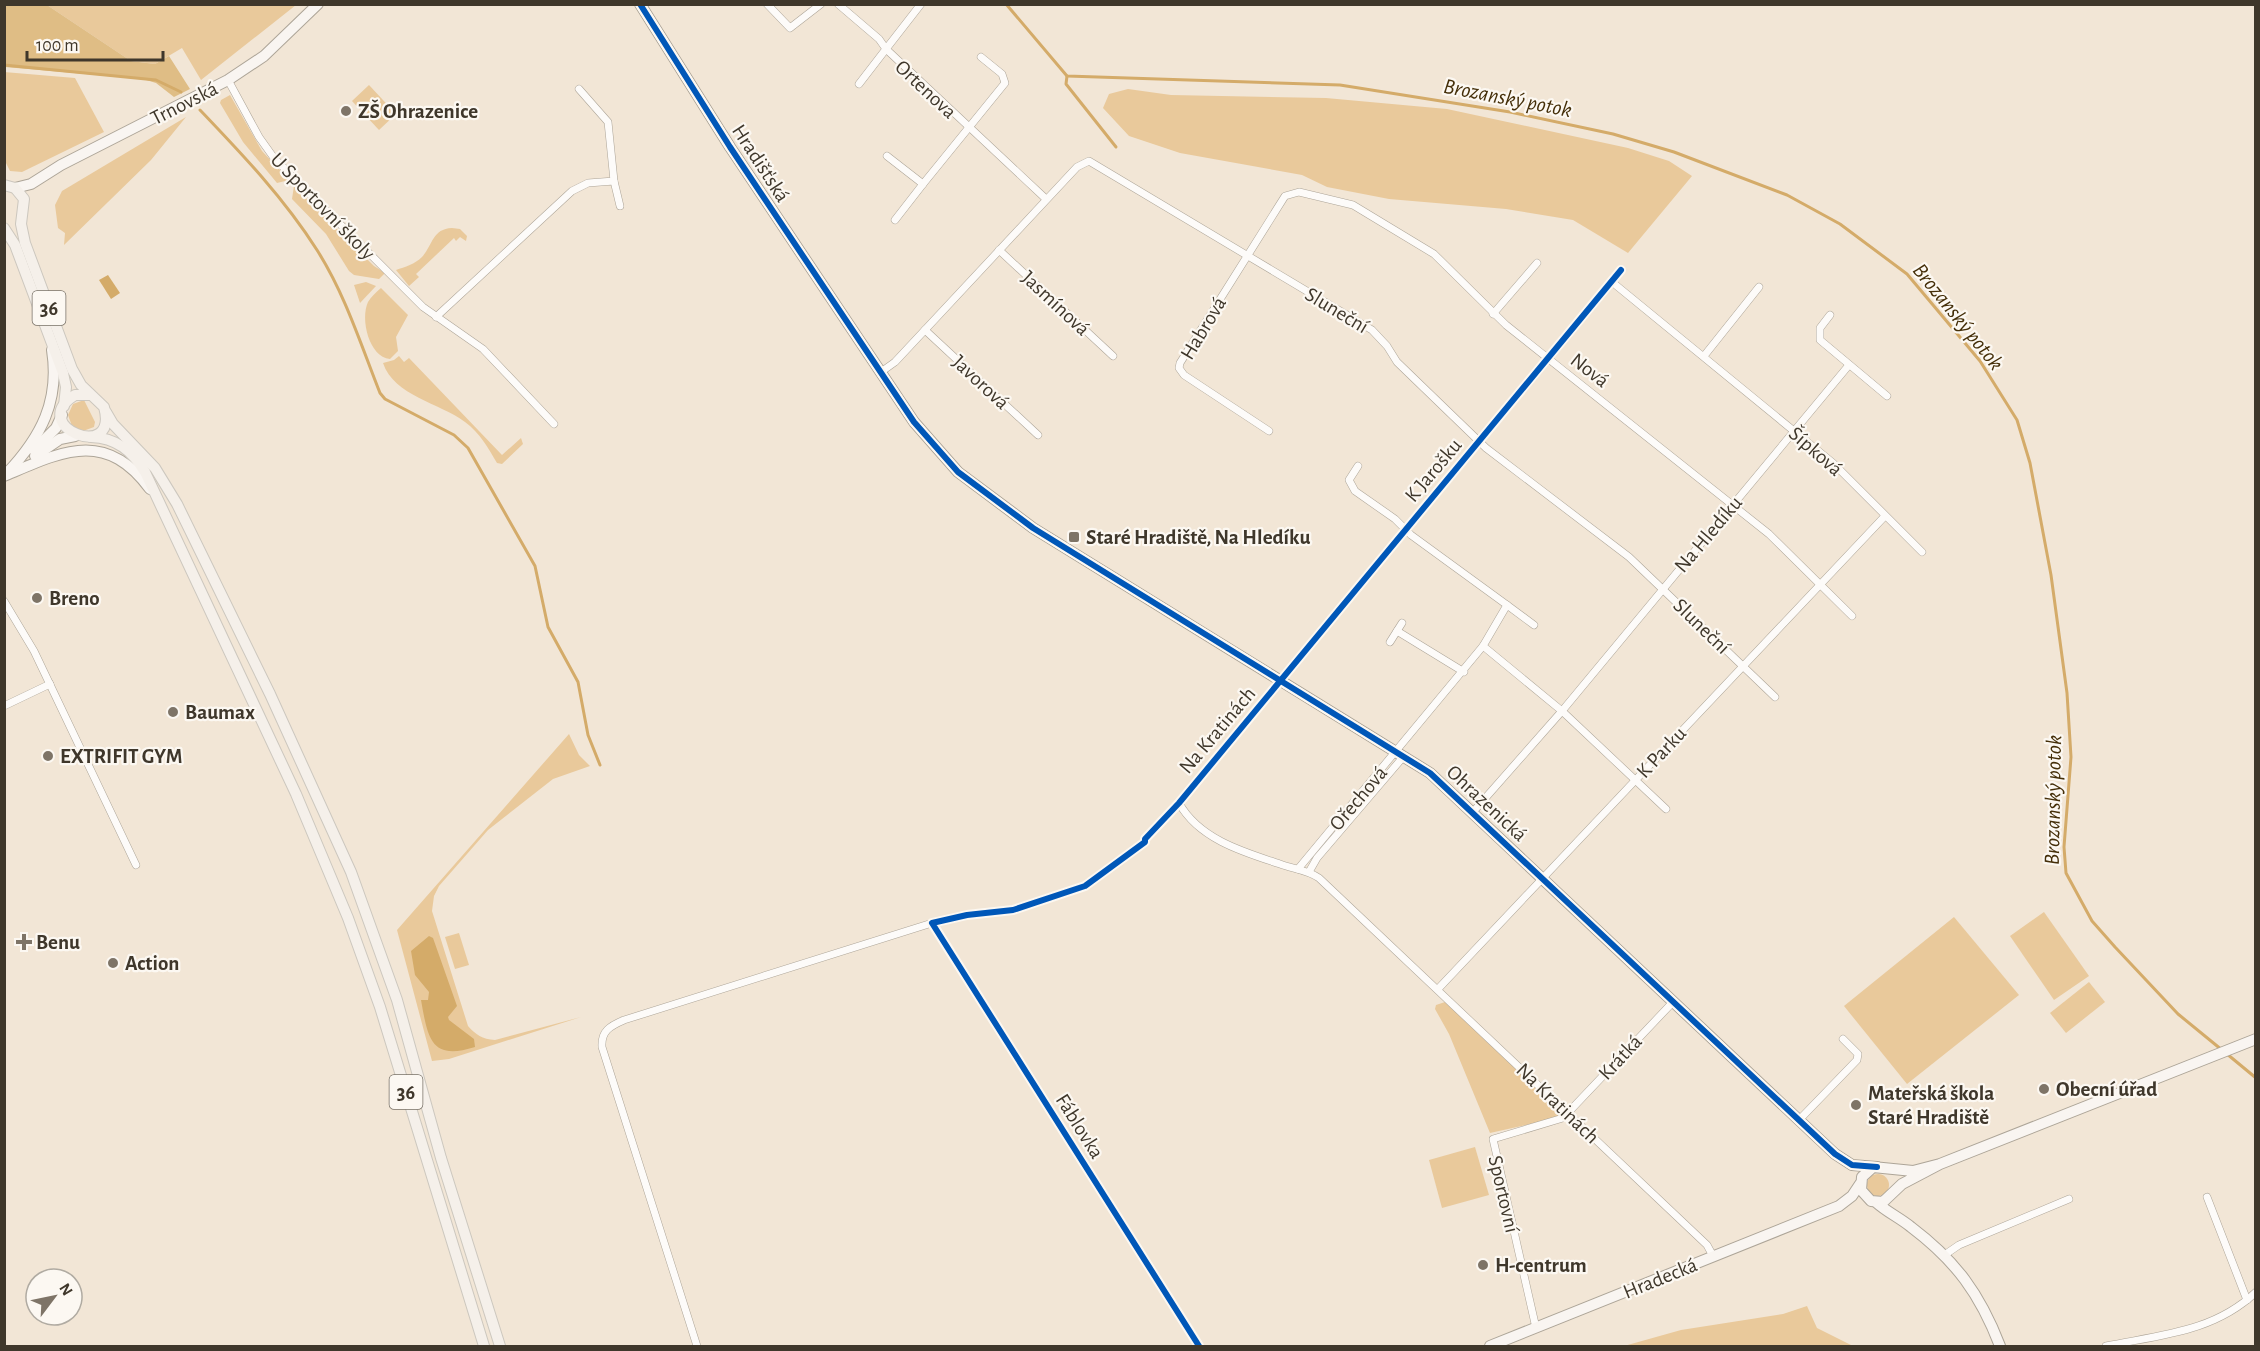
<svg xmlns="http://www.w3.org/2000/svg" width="2260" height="1351" font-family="'Alegreya Sans',sans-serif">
	<rect width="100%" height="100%" fill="#f2e6d6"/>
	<g fill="#e9c99b">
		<path d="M47,5H296L201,80L182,48L155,64L131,61Z"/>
		<path d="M4,72L75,78L104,132L22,172L10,171L5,161Z"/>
		<path d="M369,85L396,114L379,130L352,101Z"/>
		<path d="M1128,89L1171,95L1326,98L1447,109L1628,148L1669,161L1692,176L1628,253L1573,220L1506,209L1389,199L1327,187L1302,175L1180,153L1129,136L1103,108L1109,94Z"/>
		<path d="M230,95L262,151L289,180L277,183L243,142L220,103L221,100Z"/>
		<path d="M186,117L151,160L64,245L65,233L58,228L55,205L62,191Z"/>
		<path d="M294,186L374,266L385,273L379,279L354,275L349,271L326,234L292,199Z"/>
		<path d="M452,228L460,229L467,236L466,241L460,237L456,241L454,238L416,274L419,277L409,286L396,270C405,267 415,264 422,257C433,245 432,229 452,228Z"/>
		<path d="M366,282L376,286L360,303L354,285Z"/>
		<path d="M381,288L408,315L396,337L398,351L390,359C369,357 360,319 368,302C371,297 376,292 381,288Z"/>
		<path d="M399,356L404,362L409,358L502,455L521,438L523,444L502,464L497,463C488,448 480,433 465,422C440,403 394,396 383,363L394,360Z"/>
		<path d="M84,400L95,422L94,427L83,431L72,426L68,415L73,404Z"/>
		<path d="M569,734L579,755L590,766L553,779L488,830L439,886L434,896L432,911L468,1026C476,1035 482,1039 495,1040L581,1017L449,1059L432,1061L397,930Z"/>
		<path d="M2044,912L2089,976L2054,1000L2010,936Z"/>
		<path d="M1954,917L2019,995L1907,1084L1844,1006Z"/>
		<path d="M459,933L469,965L455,969L445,937Z"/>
		<path d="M2089,982L2105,1002L2066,1033L2050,1013Z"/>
		<path d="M1445,1002L1562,1113V1117L1490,1133L1449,1034L1435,1009L1436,1005Z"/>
		<path d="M1475,1147L1489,1195L1442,1208L1429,1160Z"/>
		<circle cx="1878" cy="1185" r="11"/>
		<path d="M1807,1306L1817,1328L1853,1346H1624L1681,1330L1783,1314Z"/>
	</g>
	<path fill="#dfbd85" d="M4,5H47L131,61L155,64L169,56L190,89L174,97L156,83L143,79L5,67Z"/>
	<g fill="#d4ab69">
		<path d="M108,275L120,293L111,299L99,280Z"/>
		<path d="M429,936L433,938L457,1006L448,1017L449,1020L474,1039L475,1047C431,1061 428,1039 421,1000H428L429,992L415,975L411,951Z"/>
	</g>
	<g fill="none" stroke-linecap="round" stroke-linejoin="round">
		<g stroke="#d4ab69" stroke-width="3">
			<path d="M1006,4L1067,76L1340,85L1510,112L1613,134L1674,152L1787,195L1840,224L1907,274L1980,361L2017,420L2030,463L2051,575L2067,693L2071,757L2064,847L2066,873L2092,921L2115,947L2178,1014L2222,1050"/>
			<path d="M4,65L156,80L181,92"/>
			<path d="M1067,76L1066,84L1116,147"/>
			<path d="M200,110C242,154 284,198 317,250C345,294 361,345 380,393L385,399L454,435L468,448L535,566L548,627L578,682L588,735L600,765"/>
			<path d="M2227,1054L2256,1078"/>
		</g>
		<g stroke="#ada598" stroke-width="8">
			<g id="street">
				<path d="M767,4L790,28L821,4"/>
				<path d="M838,4L879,39L886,49L859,84"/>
				<path d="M921,4L886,49L1046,199"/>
				<path d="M228,80L259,137L274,158L423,307L483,349L554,424"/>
				<path d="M579,89L608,122L614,181"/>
				<path d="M887,156L923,184L895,220"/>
				<path d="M923,184L1005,83L1002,74L981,57"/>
				<path d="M999,250L1113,356"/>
				<path d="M1493,314L1537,263"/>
				<path d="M1830,315L1820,328V340L1887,396"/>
				<path d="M436,317L572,191L588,183L614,181L620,206"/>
				<path d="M925,330L1038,435"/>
				<path d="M1704,356L1759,287"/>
				<path d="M881,372L895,362L1077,167L1089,161L1372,330L1387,346L1397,362L1486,448L1629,557L1775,697"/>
				<path d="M1269,431L1184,375L1179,368L1180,363L1285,196L1299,192L1353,205L1434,254L1506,325L1769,534L1852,616"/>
				<path d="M1358,466L1349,480L1355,491L1395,519L1411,535L1507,605L1483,646L1562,711L1666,809"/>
				<path d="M4,601L34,651L136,865"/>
				<path d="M1507,605L1534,625"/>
				<path d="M1397,631L1464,672"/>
				<path d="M1390,642L1402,623"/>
				<path d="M4,706L50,684"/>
				<path d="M1473,812L1562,711L1849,365"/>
				<path d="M1298,869L1483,646"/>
				<path d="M1309,872L1317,858L1404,756"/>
				<path d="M1438,989L1885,516"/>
				<path d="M1799,1120L1857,1060L1858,1054L1843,1039"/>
				<path d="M2207,1197L2247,1300"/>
				<path d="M1713,1256L1707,1245L1319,878C1308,870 1293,869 1280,864C1243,852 1199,839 1179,803L1612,282L1833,463L1922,552"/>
				<path d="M1943,1256L1959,1245L2069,1199"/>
				<path d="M1536,1328L1493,1139L1563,1118L1673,1002"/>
				<path d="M697,1346L602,1047C601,1031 610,1026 624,1020L932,923L1199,1346"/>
				<path d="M2106,1346C2160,1335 2214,1332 2256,1292"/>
			</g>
		</g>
		<g stroke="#ada598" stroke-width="12">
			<g id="secondary">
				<path d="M640,4L730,147L914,422L958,472L1033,528L1430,773L1835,1154L1852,1165L1877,1167"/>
				<path d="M15,188L31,184L61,165L228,80L264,56L318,4"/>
				<path d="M34,450L56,428L62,415"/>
				<path d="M35,456L60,439L75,436"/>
				<path d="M7,473C41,437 60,401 52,350"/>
				<path d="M4,476C61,452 105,428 150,489"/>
				<path d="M1940,1164L1913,1171L1873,1167L1862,1177L1861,1190L1871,1201L1883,1202L1902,1184L1940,1164L2256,1039"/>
				<path d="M1877,1203C1887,1212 1900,1218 1911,1227C1956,1261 1980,1294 2000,1346"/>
				<path d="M1490,1346L1839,1206L1852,1196L1860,1184"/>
			</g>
		</g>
		<g stroke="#ccc7be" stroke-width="12">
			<g id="primary">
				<path d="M4,185L15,188L24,199L21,224L25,243L72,369L81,385L104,407C120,464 25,426 75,395H91"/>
				<path d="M4,228L15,245L63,373L66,387L64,406"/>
				<path d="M106,412L113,424L155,468L177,504L270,694L351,872L397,1000L441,1158L500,1346"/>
				<path d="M91,437C117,438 132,451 145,472L296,794L348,918L380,1007L484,1346"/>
			</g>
		</g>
		<use href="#street" stroke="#fdfbf9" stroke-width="7"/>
		<use href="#secondary" stroke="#f9f5f1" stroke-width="10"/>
		<use href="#primary" stroke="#f5f0ea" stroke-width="10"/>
		<g stroke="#fcf8f2" stroke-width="10">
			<g id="cycleway">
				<path d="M640,4L730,147L914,422L958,472L1033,528L1430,773L1835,1154L1852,1165L1877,1167"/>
				<path d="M1199,1346L932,923L967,915L1013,910L1085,886L1145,842V839L1179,803L1621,270"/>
			</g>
		</g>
		<use href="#cycleway" stroke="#0057b8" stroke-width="6"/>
	</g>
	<g fill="#7e7467" stroke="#fcf8f2" stroke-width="2">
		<circle cx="346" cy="111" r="6"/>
		<rect x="1068" y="531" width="12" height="12" rx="3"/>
		<circle cx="37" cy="598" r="6"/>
		<circle cx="173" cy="712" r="6"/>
		<circle cx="48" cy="756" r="6"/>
		<path d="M21 933h6v6h6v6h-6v6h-6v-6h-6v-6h6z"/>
		<circle cx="113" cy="963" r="6"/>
		<circle cx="2044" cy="1089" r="6"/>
		<circle cx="1856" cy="1105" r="6"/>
		<circle cx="1483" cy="1265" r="6"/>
	</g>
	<g text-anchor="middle" stroke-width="4.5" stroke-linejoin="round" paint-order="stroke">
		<g fill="#fcf8f2" stroke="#787167" stroke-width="1.5">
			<rect x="32.5" y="291" width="33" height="34" rx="4.5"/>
			<rect x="389.5" y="1075" width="33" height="34" rx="4.5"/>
		</g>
		<g font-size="20" font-weight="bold" fill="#3f372b">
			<text x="49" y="315">36</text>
			<text x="406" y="1099">36</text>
		</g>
		<g font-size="21" fill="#3f372b" stroke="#fcf8f2">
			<text transform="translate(926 89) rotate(43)" y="7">Ortenova</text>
			<text transform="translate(184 103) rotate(-27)" y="7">Trnovská</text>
			<text transform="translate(761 163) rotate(57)" y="7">Hradišťská</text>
			<text transform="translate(323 206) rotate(46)" y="7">U Sportovní školy</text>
			<text transform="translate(1056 303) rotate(43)" y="7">Jasmínová</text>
			<text transform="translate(1337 310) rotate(31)" y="7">Sluneční</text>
			<text transform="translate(1203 328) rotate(-59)" y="7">Habrová</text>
			<text transform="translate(1590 370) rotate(38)" y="7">Nová</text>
			<text transform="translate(981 382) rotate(43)" y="7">Javorová</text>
			<text transform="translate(1816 451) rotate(41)" y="7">Šípková</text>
			<text transform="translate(1433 470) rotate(-50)" y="7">K Jarošku</text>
			<text transform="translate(1708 534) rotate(-50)" y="7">Na Hledíku</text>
			<text transform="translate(1702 626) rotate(44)" y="7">Sluneční</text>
			<text transform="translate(1217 730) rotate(-50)" y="7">Na Kratinách</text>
			<text transform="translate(1661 752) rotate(-47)" y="7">K Parku</text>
			<text transform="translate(1358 798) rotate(-50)" y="7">Ořechová</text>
			<text transform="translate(1487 803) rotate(43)" y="7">Ohrazenická</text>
			<text transform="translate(1620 1057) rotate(-47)" y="7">Krátká</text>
			<text transform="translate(1558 1103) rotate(44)" y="7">Na Kratinách</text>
			<text transform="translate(1080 1126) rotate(58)" y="7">Fáblovka</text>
			<text transform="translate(1504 1194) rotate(77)" y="7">Sportovní</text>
			<text transform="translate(1660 1278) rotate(-22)" y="7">Hradecká</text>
		</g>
		<g font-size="21" font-weight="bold" fill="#3f372b" stroke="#fcf8f2" text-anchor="start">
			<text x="358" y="118">ZŠ Ohrazenice</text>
			<text x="1086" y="544">Staré Hradiště, Na Hledíku</text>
			<text x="49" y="605">Breno</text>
			<text x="185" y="719">Baumax</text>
			<text x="60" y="763">EXTRIFIT GYM</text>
			<text x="36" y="949">Benu</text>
			<text x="125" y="970">Action</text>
			<text x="2056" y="1096">Obecní úřad</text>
			<text x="1868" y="1100">Mateřská škola<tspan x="1868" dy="24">Staré Hradiště</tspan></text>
			<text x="1495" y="1272">H-centrum</text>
		</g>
		<g font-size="22" font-style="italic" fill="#452f09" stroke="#fcf8f2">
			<text transform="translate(1508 97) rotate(11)" y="8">Brozanský potok</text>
			<text transform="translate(1959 316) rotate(51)" y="8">Brozanský potok</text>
			<text transform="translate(2052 800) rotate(-89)" y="8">Brozanský potok</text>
		</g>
	</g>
	<rect width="2260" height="1351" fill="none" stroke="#3f372b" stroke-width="12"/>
	<g transform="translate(54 1297) rotate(58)"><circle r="28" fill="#fcf8f2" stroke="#b0aba2" stroke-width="1.5"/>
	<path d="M0-4.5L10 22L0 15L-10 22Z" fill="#7e7467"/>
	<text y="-9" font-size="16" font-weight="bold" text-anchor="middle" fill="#3f372b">N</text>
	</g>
	<path d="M27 51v9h136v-9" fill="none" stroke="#3f372b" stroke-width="3"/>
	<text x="36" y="51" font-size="18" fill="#3f372b" stroke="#fcf8f2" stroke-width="4.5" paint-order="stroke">100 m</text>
</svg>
